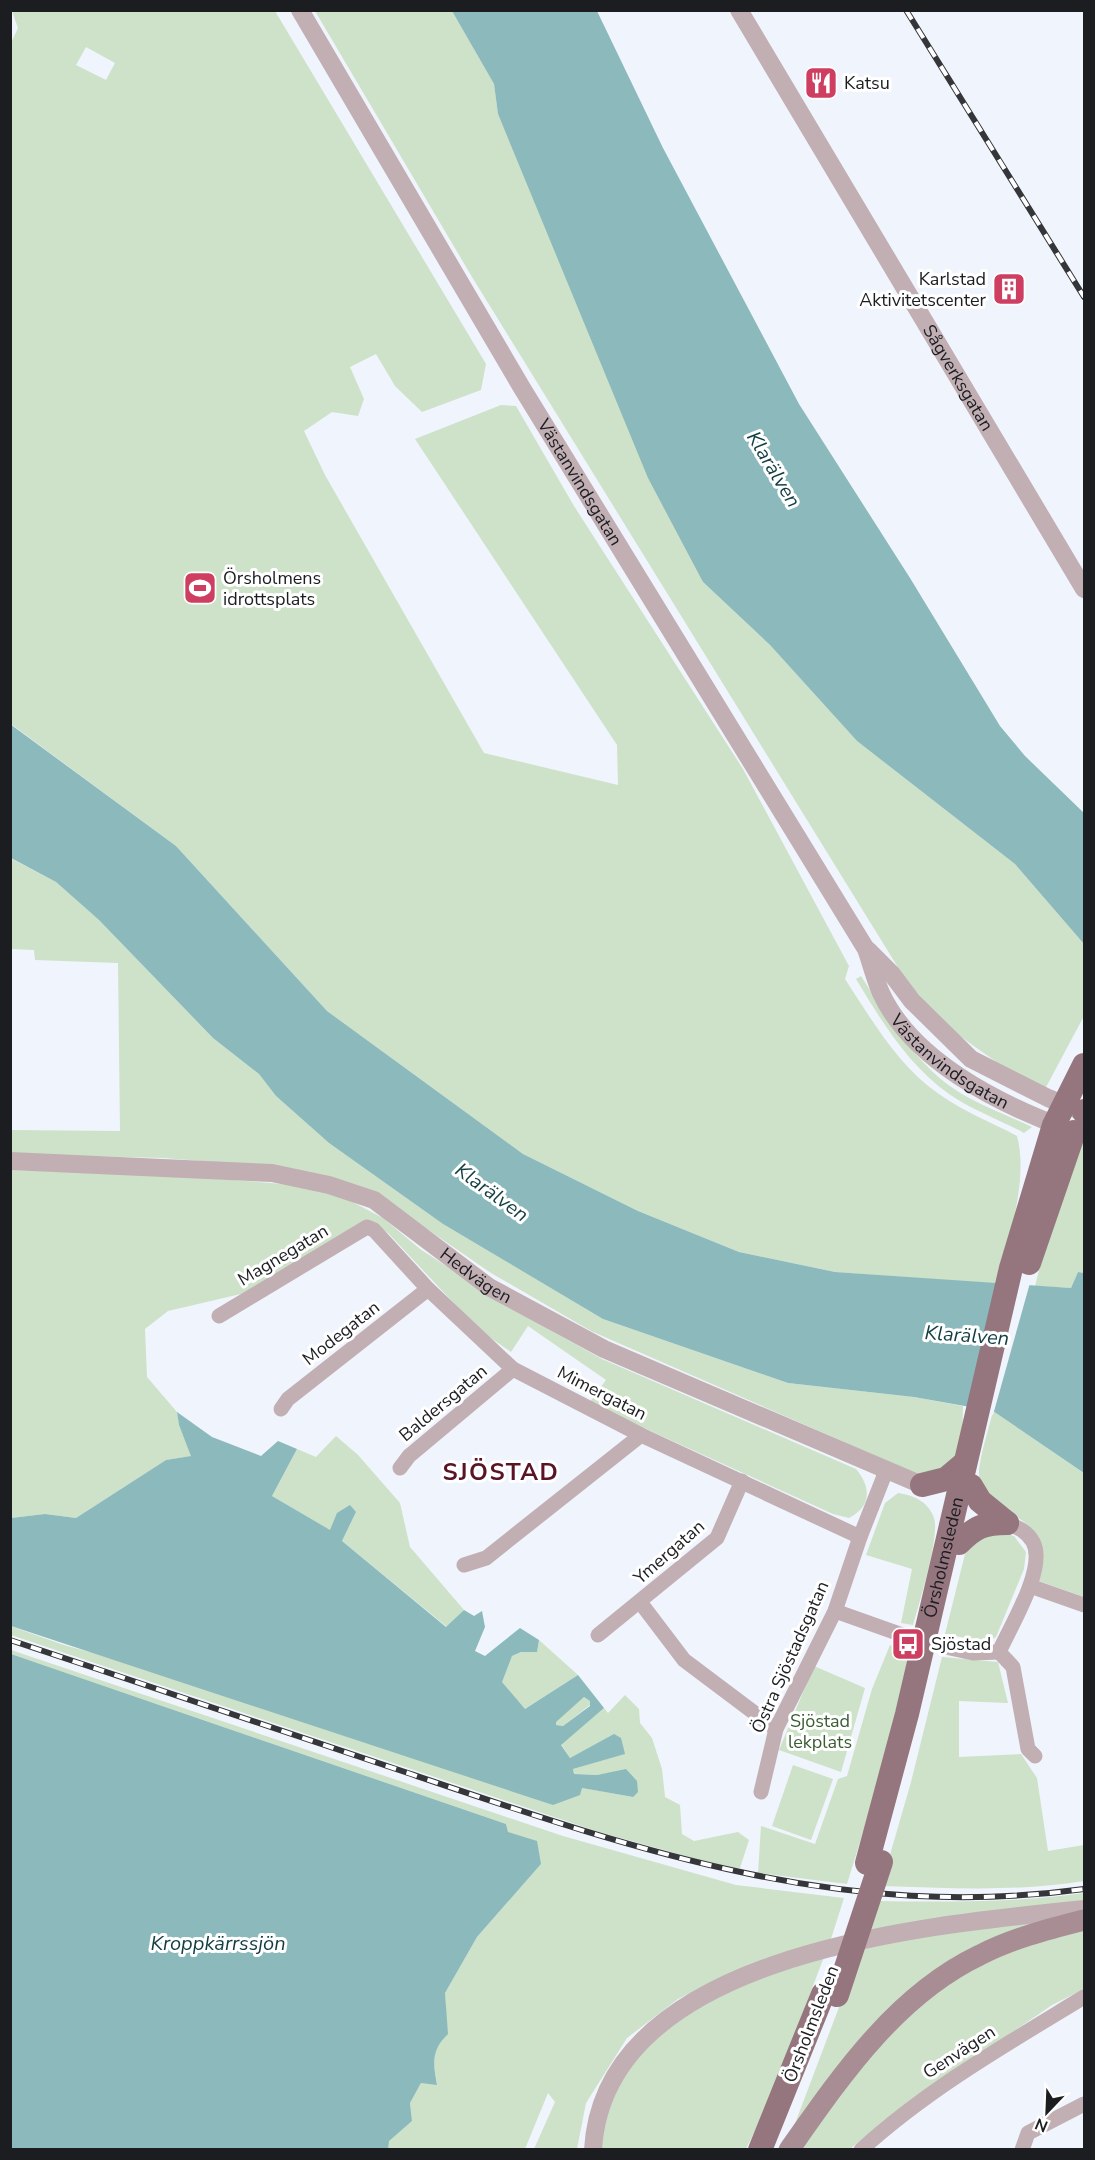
<svg xmlns="http://www.w3.org/2000/svg" width="1095" height="2160" font-family="'Nunito Sans',sans-serif">
	<rect width="100%" height="100%" fill="#f0f4fd"/>
	<g fill="#cde2c8" fill-rule="evenodd">
		<path d="M12,11H275L486,364L481,390L422,412L395,386L376,354L350,367L364,399L358,416L332,412L304,431L325,475L484,753L618,785L617,745L415,439L501,405L516,406L574,506L743,769L849,966L845,979C872,1020 898,1066 939,1094C962,1111 991,1122 1017,1136C1029,1179 1008,1241 997,1284L835,1272L739,1252L638,1211L523,1154L327,1011L176,846L11,724L10,45L18,28ZM86,47L115,63L106,80L76,65Z"/>
		<path d="M315,11H452L494,84L498,114L703,582L770,645L857,741L1015,864L1084,944V1016L1045,1089L1012,1073L947,1027L907,982L472,277Z"/>
		<path d="M10,858L56,882L99,920L213,1038L259,1074L276,1096L329,1143L443,1224L603,1319L788,1383L914,1397L963,1406L962,1450L955,1464L922,1476L591,1331L491,1273L385,1200L255,1165L163,1158L11,1154V1130L120,1131L118,963L35,960L34,950L11,949Z"/>
		<path d="M861,976C889,1019 917,1067 962,1094C984,1107 1009,1116 1032,1127L1024,1133C1000,1120 972,1110 949,1094C908,1065 882,1022 856,979Z"/>
		<path d="M1084,1134V1273L1078,1272L1071,1288L1035,1286L1054,1213Z"/>
		<path d="M11,1170L169,1175L310,1186L341,1196L383,1218L420,1249L512,1309L602,1359L856,1469C871,1487 872,1506 849,1518L833,1514L589,1403L606,1380L528,1326L511,1352L479,1330L389,1234L370,1220L245,1293L168,1311L145,1329L147,1377L177,1412L179,1425L192,1456L166,1460L76,1518L45,1514L11,1518Z"/>
		<path d="M993,1411L1084,1473V1597L1039,1581C1058,1503 981,1524 979,1475C979,1457 989,1429 993,1411Z"/>
		<path d="M336,1436L358,1455L400,1503L410,1547L464,1610L447,1627L342,1541L356,1512L331,1531L272,1496L297,1449L316,1457Z"/>
		<path d="M898,1493C913,1495 929,1502 934,1518C940,1536 919,1604 913,1625L901,1623L912,1569L866,1555L885,1503Z"/>
		<path d="M997,1531L1014,1536L1026,1552L1024,1569L996,1637L987,1642L945,1634L965,1554L976,1537Z"/>
		<path d="M10,1626L64,1645L582,1788L633,1797L626,1770L597,1775L574,1774L573,1769L624,1754L614,1735L570,1758L561,1744L604,1708L608,1713L625,1695L639,1709L640,1723L652,1738L662,1769L665,1797L680,1805L682,1834L694,1841L738,1832L749,1840L740,1868L725,1867L599,1832L11,1635Z"/>
		<path d="M539,1640L578,1675L525,1709L501,1682L512,1656L521,1652H537Z"/>
		<path d="M890,1645L911,1652L878,1783L847,1884L758,1873L761,1826L815,1844L838,1779L847,1776L872,1689Z"/>
		<path d="M11,1650L563,1836L736,1885L844,1898L830,1942L714,1981L678,1999L627,2038L586,2103L577,2149H534L555,2102L548,2093L525,2149H388V2141L412,2121L410,2103L421,2083L437,2084C433,2063 431,2050 447,2034L445,1993L477,1937L541,1864L508,1832L506,1824L11,1654Z"/>
		<path d="M942,1657L998,1662L1008,1703L959,1701V1757L1021,1754L1037,1778L1048,1851L1084,1845V1881C1018,1892 948,1888 881,1886L911,1782Z"/>
		<path d="M814,1666L865,1688L841,1772L779,1750Z"/>
		<path d="M584,1697L591,1701L590,1705L563,1726L556,1725L555,1722Z"/>
		<path d="M793,1765L833,1779L811,1840L772,1826Z"/>
		<path d="M1084,1893V1901L867,1934L877,1901C946,1902 1016,1903 1084,1893Z"/>
		<path d="M1051,1919L952,1962L785,2150L861,1949L924,1935Z"/>
		<path d="M1084,1927V1989L1052,2005L895,2113L850,2149L801,2150L823,2112L911,2010L978,1964L1045,1936Z"/>
		<path d="M824,1957L768,2104L746,2149L597,2150L608,2100L655,2029L765,1974Z"/>
	</g>
	<g fill="#8bb9bc" fill-rule="evenodd">
		<path d="M452,11H597L663,148L799,404L910,578L1000,726L1025,756L1084,813V944L1015,864L857,741L770,645L703,582L648,478L498,114L494,84Z"/>
		<path d="M10,724L176,846L327,1011L523,1154L638,1211L739,1252L835,1272L1071,1288L1078,1272L1084,1273V1473L993,1411L914,1397L788,1383L603,1319L443,1224L329,1143L276,1096L259,1074L213,1038L99,920L56,882L11,858Z"/>
		<path d="M177,1412L212,1437L261,1456L278,1441L297,1449L272,1496L330,1530L337,1513L350,1505L356,1512L342,1541L446,1627L464,1610L474,1616L482,1611L485,1627L475,1651L485,1656L520,1628L539,1640L537,1652H521L512,1656L502,1682L525,1709L578,1675L604,1708L561,1745L570,1758L614,1734L621,1738L625,1754L573,1769L574,1774L597,1775L626,1769L637,1781L638,1792L633,1797L582,1788L580,1795L553,1805L11,1626V1518L45,1514L76,1518L166,1460L191,1456L179,1425ZM584,1697L590,1701V1706L563,1726L556,1725V1722Z"/>
		<path d="M11,1654L506,1824L508,1832L537,1841L541,1864L477,1937L445,1993L448,2034C431,2050 433,2063 437,2085L421,2083L410,2103L412,2121L389,2141L388,2149H11Z"/>
	</g>
	<path fill="#f0f4fd" d="M998,1281L1030,1283L993,1415L967,1410Z"/>
	<g fill="none" stroke-linecap="round" stroke-linejoin="round">
		<g stroke="#c1afb4" stroke-width="15">
			<path d="M219,1316L367,1227L374,1230L428,1289L513,1369L641,1435L860,1537"/>
			<path d="M281,1409L288,1399L428,1289"/>
			<path d="M400,1468L409,1456L513,1369"/>
			<path d="M464,1565L486,1558L641,1435"/>
			<path d="M1030,1586L1084,1605"/>
			<path d="M640,1602L684,1660L776,1729"/>
			<path d="M835,1611L911,1638"/>
			<path d="M598,1635L717,1538L742,1481"/>
			<path d="M941,1646L973,1653L999,1652"/>
			<path d="M999,1652C1010,1627 1047,1568 1033,1542C1027,1531 1017,1527 1007,1523"/>
			<path d="M999,1652L1013,1667L1028,1749L1035,1756"/>
			<path d="M761,1792L776,1729L835,1611L860,1537L886,1471"/>
			<path d="M861,2150C928,2089 1007,2044 1084,1997"/>
			<path d="M1022,2150L1028,2133L1084,2104"/>
		</g>
		<g stroke="#c1afb4" stroke-width="18">
			<path id="s1" d="M300,10L522,388L866,949C871,963 875,979 881,993C912,1060 997,1103 1064,1128"/>
			<path id="s2" d="M739,10L1084,589"/>
			<path d="M868,950L891,973L912,1001L971,1059L1048,1098L1076,1109"/>
			<path id="s3" d="M10,1161L272,1173L329,1185L374,1200L489,1287L604,1349L922,1485"/>
			<path d="M593,2150C604,1950 935,1925 1084,1909"/>
		</g>
		<path stroke="#a88e94" stroke-width="21" d="M789,2150C841,2076 896,1995 980,1955C1013,1938 1049,1929 1084,1920"/>
		<g stroke="#96767e" stroke-width="24">
			<path d="M1084,1112V1111"/>
			<path d="M1029,1263L1074,1132"/>
			<path d="M922,1485L946,1479L965,1463"/>
			<path d="M971,1486L980,1501L1007,1523"/>
			<path d="M959,1543C975,1527 984,1523 1007,1523"/>
			<path id="s4" d="M867,1863L907,1714L1011,1268L1054,1125L1084,1065"/>
			<path d="M760,2150L823,1994"/>
		</g>
		<g stroke="#34363a" stroke-width="6">
			<g id="rail">
				<path d="M906,10L1084,297"/>
				<path d="M10,1640C143,1684 276,1729 408,1773C633,1849 842,1922 1084,1889"/>
			</g>
		</g>
		<use href="#rail" stroke="#fff" stroke-width="4" stroke-dasharray="11" stroke-linecap="butt"/>
		<path stroke="#96767e" stroke-width="24" d="M837,1995L881,1862"/>
	</g>
	<defs>
		<g id="restaurant-square" transform="scale(1.725)"><rect x="-9" y="-9" width="18" height="18" rx="4" fill="#ce3e61" stroke="#fff"/><path d="M-5-6h1v4h1v-4h1v4h1v-4h1v5L-1.5 .5V6h-2V.5L-5-1ZM5-6V6H3V1.5H1.5Q1.5-4 5-6Z" fill="#fff"/></g>
		<g id="building-square" transform="scale(1.725)"><rect x="-9" y="-9" width="18" height="18" rx="4" fill="#ce3e61" stroke="#fff"/><path d="M-4-6H4V6H1V3H-1V6H-4ZM-2.5-4.3h1.7v1.8h-1.7ZM.8-4.3h1.7v1.8H.8ZM-2.5-1h1.7V.8h-1.7ZM.8-1h1.7V.8H.8Z" fill="#fff"/></g>
		<g id="stadium-square" transform="scale(1.725)"><rect x="-9" y="-9" width="18" height="18" rx="4" fill="#ce3e61" stroke="#fff"/><path d="M0-5a6.5 5 0 1 0 0 10a6.5 5 0 1 0 0-10ZM-3.5-1.8h7v3.6h-7Z" fill="#fff"/></g>
		<g id="bus-square" transform="scale(1.725)"><rect x="-9" y="-9" width="18" height="18" rx="4" fill="#ce3e61" stroke="#fff"/><path d="M-5-6H5V4H4V6H2V4H-2V6H-4V4H-5ZM-3.5-4V0h7V-4ZM-3.5 1.2v1.5H-2V1.2ZM2 1.2v1.5H3.5V1.2Z" fill="#fff"/></g>
	</defs>
	<g fill-rule="evenodd">
		<use href="#restaurant-square" x="821" y="83"/>
		<use href="#building-square" x="1009" y="289"/>
		<use href="#stadium-square" x="200" y="588"/>
		<use href="#bus-square" x="908" y="1644"/>
	</g>
	<g text-anchor="middle" stroke-width="6" stroke-linejoin="round" paint-order="stroke">
		<g font-size="18" fill="#1b1d21" stroke="#fff" text-anchor="start">
			<text x="844" y="89">Katsu</text>
			<text x="986" y="285" text-anchor="end">Karlstad<tspan x="986" dy="21">Aktivitetscenter</tspan></text>
			<text x="223" y="584">Örsholmens<tspan x="223" dy="21">idrottsplats</tspan></text>
			<text x="931" y="1650">Sjöstad</text>
		</g>
		<g font-size="18" fill="#1b1d21" stroke="#fff">
			<text dy="6" stroke="none"><textPath href="#s2" startOffset="428">Sågverksgatan</textPath></text>
			<text dy="6" stroke="none"><textPath href="#s1" startOffset="549">Västanvindsgatan</textPath></text>
			<text dy="6" stroke="none"><textPath href="#s1" startOffset="1242">Västanvindsgatan</textPath></text>
			<text transform="translate(283 1255) rotate(-31)" y="6">Magnegatan</text>
			<text dy="6" stroke="none"><textPath href="#s3" startOffset="495">Hedvägen</textPath></text>
			<text transform="translate(341 1333) rotate(-38)" y="6">Modegatan</text>
			<text transform="translate(602 1393) rotate(27)" y="6">Mimergatan</text>
			<text transform="translate(443 1403) rotate(-40)" y="6">Baldersgatan</text>
			<text transform="translate(669 1552) rotate(-41)" y="6">Ymergatan</text>
			<text dy="6" stroke="none"><textPath href="#s4" startOffset="315">Örsholmsleden</textPath></text>
			<text transform="translate(790 1657) rotate(-66)" y="6">Östra Sjöstadsgatan</text>
			<text transform="translate(811 2024) rotate(-69)" y="6">Örsholmsleden</text>
			<text transform="translate(959 2052) rotate(-33)" y="6">Genvägen</text>
		</g>
		<g font-size="18" fill="#3a5d33" stroke="#fff">
			<text x="820" y="1727">Sjöstad<tspan x="820" dy="21">lekplats</tspan></text>
		</g>
		<g font-size="20" font-style="italic" fill="#123e42" stroke="#fff">
			<text transform="translate(774 469) rotate(59)" y="7">Klarälven</text>
			<text transform="translate(492 1192) rotate(36)" y="7">Klarälven</text>
			<text transform="translate(967 1335) rotate(4)" y="7">Klarälven</text>
			<text x="218" y="1950">Kroppkärrssjön</text>
		</g>
		<g font-size="24" font-weight="bold" letter-spacing="1.5" fill="#591425" stroke="#fff">
			<text x="501" y="1480">SJÖSTAD</text>
		</g>
	</g>
	<rect width="1095" height="2160" fill="none" stroke="#1b1d21" stroke-width="24"/>
	<g transform="translate(1047 2112) rotate(203)" stroke="#ffffff" stroke-width="4.5" paint-order="stroke">
	<path d="M0-4.5L10 22L0 15L-10 22Z" fill="#1b1d21"/>
	<text y="-9" font-size="16" font-weight="bold" text-anchor="middle" fill="#1b1d21">N</text>
	</g>
</svg>
